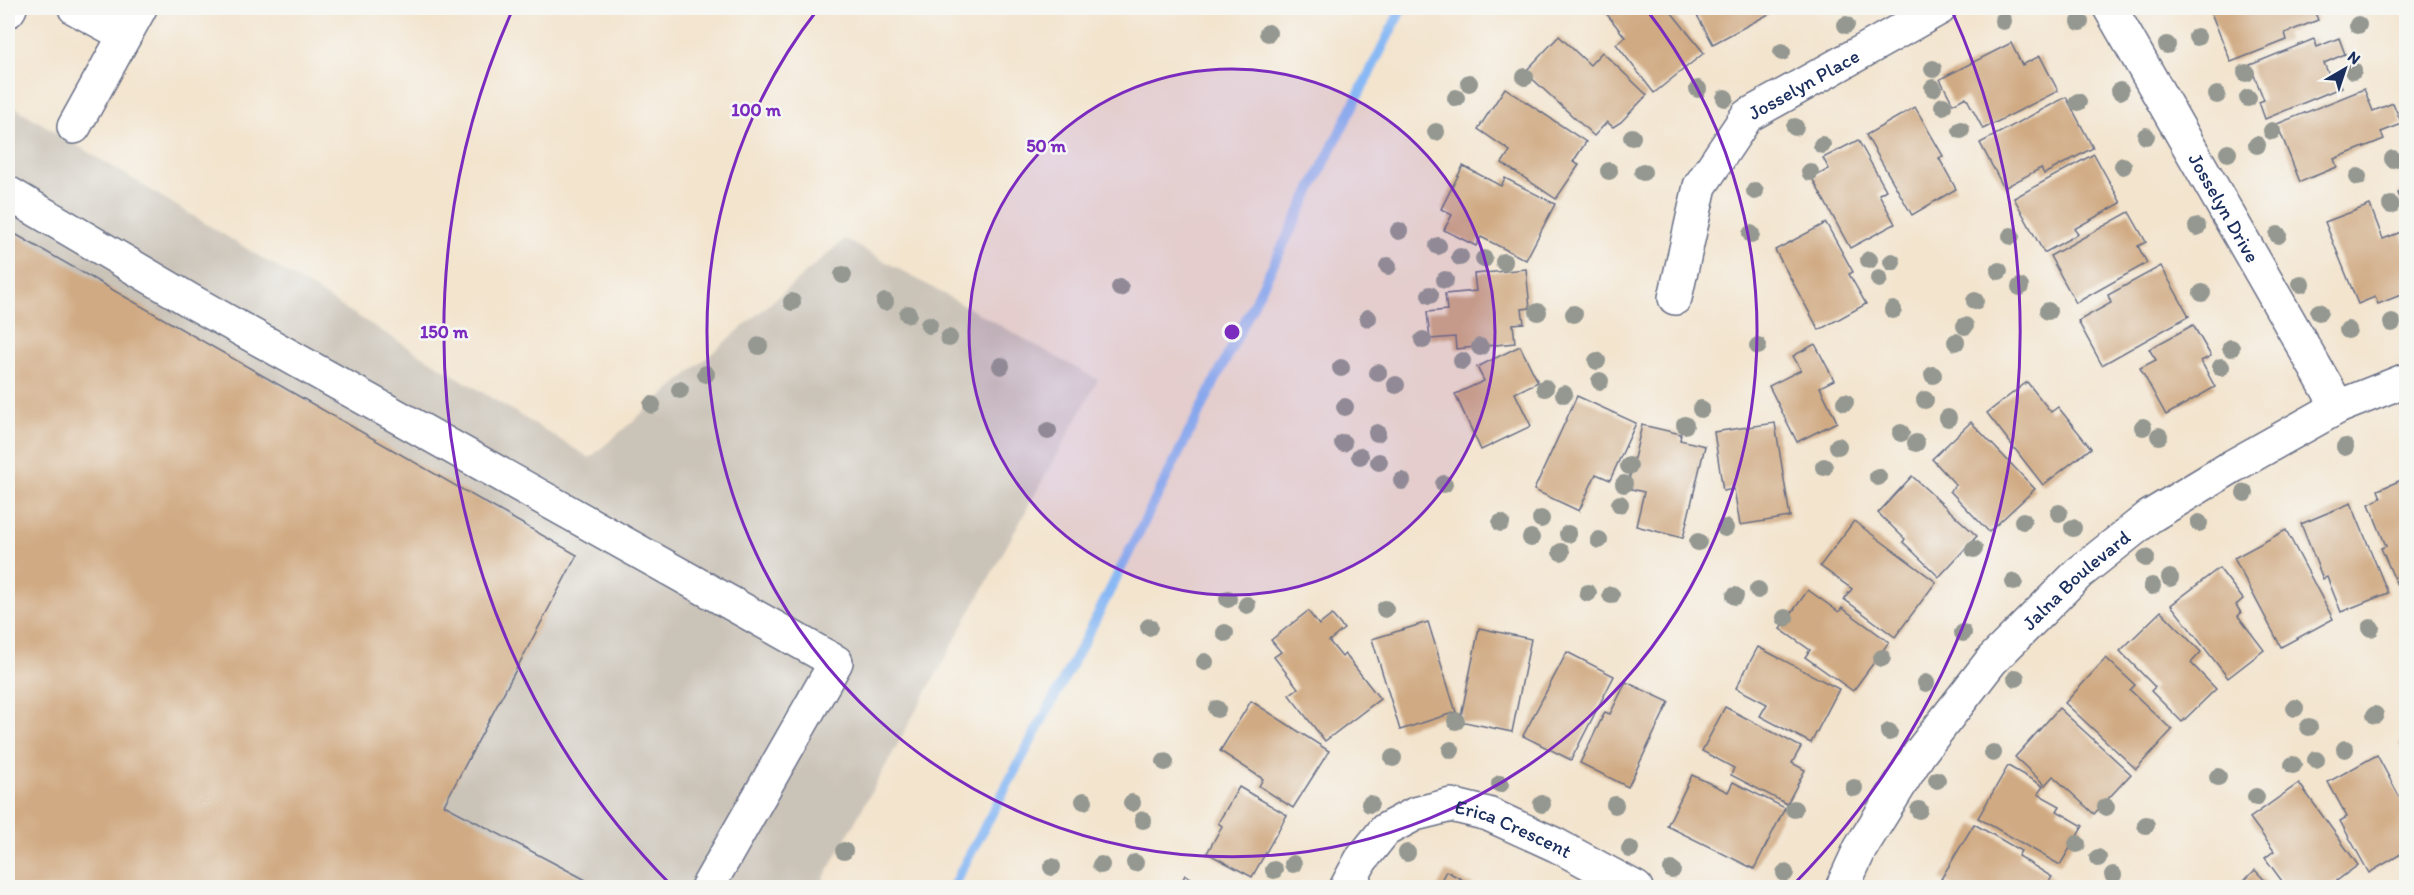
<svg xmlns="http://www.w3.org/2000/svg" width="2414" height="895" font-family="Itim,sans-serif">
	<rect width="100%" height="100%" fill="#f6f6f2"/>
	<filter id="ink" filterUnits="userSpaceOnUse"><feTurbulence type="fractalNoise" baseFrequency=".0167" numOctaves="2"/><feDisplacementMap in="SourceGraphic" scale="12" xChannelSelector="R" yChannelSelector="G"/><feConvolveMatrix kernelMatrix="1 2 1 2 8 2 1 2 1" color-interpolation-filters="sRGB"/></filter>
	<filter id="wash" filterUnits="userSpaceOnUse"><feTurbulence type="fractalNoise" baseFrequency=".008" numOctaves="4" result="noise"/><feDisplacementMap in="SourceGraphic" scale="24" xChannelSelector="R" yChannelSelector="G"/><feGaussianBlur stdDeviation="1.35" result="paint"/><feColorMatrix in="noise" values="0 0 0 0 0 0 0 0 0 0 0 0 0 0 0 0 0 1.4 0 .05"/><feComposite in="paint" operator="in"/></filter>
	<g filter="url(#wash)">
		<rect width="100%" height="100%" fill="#f3e4ce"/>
		<path fill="#cac3b8" d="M8,103L590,458L845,239L1098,380L819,887H8Z"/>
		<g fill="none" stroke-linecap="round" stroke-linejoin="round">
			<path stroke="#89b9f4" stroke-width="10" d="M952,888L1087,636L1402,8"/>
		</g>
		<g id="blocks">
			<g fill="#d0aa83">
				<path d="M1602,8H1668L1704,53L1654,93L1616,44L1625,37Z"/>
				<path d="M1693,8H1765L1769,14L1713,44Z"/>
				<path d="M2209,8H2313L2318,20L2285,33L2287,40L2231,62Z"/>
				<path d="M1559,36L1590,65L1602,52L1647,95L1621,122L1613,127L1607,122L1594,136L1525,72Z"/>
				<path d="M2339,38L2345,54L2324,63L2331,80L2338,77L2342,87L2265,119L2259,102L2264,100L2250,65L2314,39L2317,47Z"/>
				<path d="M2011,43L2022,65L2040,56L2058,91L1983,129L1966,97L1953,104L1940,79Z"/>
				<path d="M1505,88L1586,142L1573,162L1579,165L1556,199L1502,163L1510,151L1478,129Z"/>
				<path d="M2364,89L2373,111L2393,103L2402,124L2381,132L2384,139L2334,159L2337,167L2300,182L2277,124Z"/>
				<path d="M2066,97L2093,148L2044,174L2041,168L2004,188L1980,143Z"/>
				<path d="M1915,107L1943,156L1939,158L1956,189L1912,215L1866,135Z"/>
				<path d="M1858,140L1886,190L1879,194L1895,224L1850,248L1812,178L1829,169L1823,158Z"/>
				<path d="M2094,154L2121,203L2074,229L2078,234L2044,253L2014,198Z"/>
				<path d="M1463,166L1501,186L1505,178L1555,204L1526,260L1481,237L1476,246L1444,230L1452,215L1441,209Z"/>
				<path d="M2406,189V213L2398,193Z"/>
				<path d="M2370,205L2383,239L2401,232L2406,246V293L2378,304L2375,297L2358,304L2325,222Z"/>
				<path d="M2129,212L2146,242L2138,246L2147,263L2076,303L2050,256Z"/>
				<path d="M1826,223L1853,272L1849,274L1866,304L1819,330L1775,250Z"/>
				<path d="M8,230L577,555L444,805L601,888H8Z"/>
				<path d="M2161,266L2189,316L2102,365L2078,321L2111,303L2108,295Z"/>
				<path d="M1526,269L1530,308L1522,309L1524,323L1513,324L1515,343L1456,349L1455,337L1430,339L1427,312L1447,310L1445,294L1476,291L1474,274Z"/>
				<path d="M2193,325L2211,356L2201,361L2215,387L2166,415L2140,368L2156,360L2149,349Z"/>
				<path d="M1815,344L1834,380L1820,387L1837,422L1797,442L1769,386L1801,370L1793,356Z"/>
				<path d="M1520,346L1538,382L1515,393L1531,426L1481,450L1455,394L1484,381L1477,367Z"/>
				<path d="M2027,382L2051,412L2058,407L2091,448L2043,485L1987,413Z"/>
				<path d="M1577,396L1636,423L1610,480L1596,474L1579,511L1534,490Z"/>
				<path d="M1971,422L2035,489L1989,532L1950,491L1956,485L1932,459Z"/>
				<path d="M1775,423L1790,517L1740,525L1734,489L1723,491L1714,432Z"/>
				<path d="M1642,425L1681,434L1680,440L1705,446L1683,538L1636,526L1644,492L1627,488Z"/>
				<path d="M1912,476L1977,536L1939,577L1903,542L1905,539L1878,513Z"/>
				<path d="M2406,478V581L2397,585L2381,548L2386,546L2369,504L2381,498L2378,490Z"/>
				<path d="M2351,503L2388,593L2341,612L2327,577L2323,579L2301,524Z"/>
				<path d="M1854,521L1936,582L1895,637L1844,599L1852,589L1820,566Z"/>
				<path d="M2286,530L2333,619L2281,647L2234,558Z"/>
				<path d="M2219,568L2243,599L2236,605L2241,613L2238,616L2264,650L2228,678L2171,605Z"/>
				<path d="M1808,590L1839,612L1842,608L1889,642L1853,691L1805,657L1810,650L1780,629Z"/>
				<path d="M1308,611L1319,625L1332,615L1344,629L1329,641L1342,657L1345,654L1380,699L1325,741L1289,695L1298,688L1274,657L1281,652L1271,640Z"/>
				<path d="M2161,611L2201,652L2191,663L2216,689L2182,722L2151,691L2155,687L2120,651Z"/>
				<path d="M1428,622L1456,712L1400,730L1372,639Z"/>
				<path d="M1479,628L1531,639L1512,732L1460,721Z"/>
				<path d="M1758,647L1839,689L1811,743L1760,716L1767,704L1736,688Z"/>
				<path d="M1567,652L1614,676L1571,760L1523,736Z"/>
				<path d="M2106,658L2135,685L2130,690L2172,730L2136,769L2065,703Z"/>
				<path d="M1626,682L1669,702L1628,787L1580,763L1605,712L1610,714Z"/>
				<path d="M1251,701L1329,751L1293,808L1259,786L1263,779L1220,751Z"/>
				<path d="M1725,707L1801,747L1792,763L1805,770L1787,804L1731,775L1734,768L1702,751Z"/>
				<path d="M2059,708L2131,774L2094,814L2053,776L2045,785L2015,757Z"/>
				<path d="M2406,740V758L2399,744Z"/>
				<path d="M2377,755L2406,809V851L2369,873L2340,821L2347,817L2328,782Z"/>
				<path d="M2008,766L2043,786L2038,794L2060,806L2057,811L2083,826L2060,865L1978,818Z"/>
				<path d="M1692,775L1728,792L1733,782L1785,808L1754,869L1667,826Z"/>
				<path d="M2299,783L2358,865L2327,888H2287L2265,858L2274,851L2250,818Z"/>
				<path d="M1239,787L1287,815L1252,877L1207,853L1222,826L1218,823Z"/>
				<path d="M1974,824L2021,851L2018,856L2052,877L2045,888H1955L1941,879Z"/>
				<path d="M2255,870L2272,888H2237Z"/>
				<path d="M1446,871L1478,888H1437Z"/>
				<path d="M1185,875L1209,888H1179Z"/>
			</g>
		</g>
	</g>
	<g filter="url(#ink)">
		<use href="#blocks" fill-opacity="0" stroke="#676e85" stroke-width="1.5"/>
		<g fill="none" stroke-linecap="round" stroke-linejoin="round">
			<g stroke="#676e85" stroke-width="36">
				<g id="minor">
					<path d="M75,8L125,35"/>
					<path id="s1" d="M2110,8L2338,407"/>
					<path d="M8,11L10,8"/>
					<path d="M74,127L140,8"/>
					<path d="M8,193L191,301L836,662L707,888"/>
					<path id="s2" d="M1675,298L1700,186L1747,116L1940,8"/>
					<path id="s3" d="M1346,888L1361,860L1385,830L1415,814L1451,805L1488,814L1556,845L1636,888"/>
					<path id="s4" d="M1842,888L1860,849L1919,754L1992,660L2079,573L2149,517L2233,466L2338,407L2406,380"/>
				</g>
			</g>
			<use href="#minor" stroke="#fff" stroke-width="33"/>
		</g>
		<g fill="#949891">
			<circle cx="2003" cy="21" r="9"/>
			<circle cx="2080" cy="22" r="9"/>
			<circle cx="1846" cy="25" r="9"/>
			<circle cx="2358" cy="25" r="9"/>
			<circle cx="1268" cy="33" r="9"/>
			<circle cx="2197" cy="37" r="9"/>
			<circle cx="2167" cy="45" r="9"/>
			<circle cx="1782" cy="52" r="9"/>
			<circle cx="1933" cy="69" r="9"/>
			<circle cx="2353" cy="71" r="9"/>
			<circle cx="2246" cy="73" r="9"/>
			<circle cx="1525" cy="77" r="9"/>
			<circle cx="1469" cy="83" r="9"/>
			<circle cx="1933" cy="88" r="9"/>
			<circle cx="1698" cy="89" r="9"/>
			<circle cx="2120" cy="91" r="9"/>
			<circle cx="2217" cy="95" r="9"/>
			<circle cx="1456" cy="98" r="9"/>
			<circle cx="1725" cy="98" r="9"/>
			<circle cx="2248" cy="98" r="9"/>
			<circle cx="2078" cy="102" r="9"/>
			<circle cx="1943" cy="106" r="9"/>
			<circle cx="1795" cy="127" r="9"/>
			<circle cx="1961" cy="130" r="9"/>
			<circle cx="2272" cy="131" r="9"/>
			<circle cx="1436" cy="132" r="9"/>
			<circle cx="2146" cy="136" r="9"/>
			<circle cx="1632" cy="137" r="9"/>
			<circle cx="1822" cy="145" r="9"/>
			<circle cx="2257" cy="145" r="9"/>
			<circle cx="2228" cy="153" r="9"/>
			<circle cx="2393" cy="159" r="9"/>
			<circle cx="2123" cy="166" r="9"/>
			<circle cx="1609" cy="171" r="9"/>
			<circle cx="1643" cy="172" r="9"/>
			<circle cx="1810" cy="172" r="9"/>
			<circle cx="2358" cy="177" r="9"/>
			<circle cx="1755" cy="191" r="9"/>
			<circle cx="2391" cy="205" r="9"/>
			<circle cx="2197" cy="227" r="9"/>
			<circle cx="1399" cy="231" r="9"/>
			<circle cx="1751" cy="234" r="9"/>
			<circle cx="2278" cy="235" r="9"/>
			<circle cx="2011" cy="236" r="9"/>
			<circle cx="1438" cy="246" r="9"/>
			<circle cx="1460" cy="257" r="9"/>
			<circle cx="1484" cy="259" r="9"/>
			<circle cx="1869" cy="260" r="9"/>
			<circle cx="1504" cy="262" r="9"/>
			<circle cx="1892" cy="262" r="9"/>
			<circle cx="1388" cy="266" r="9"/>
			<circle cx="1999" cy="271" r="9"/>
			<circle cx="843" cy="275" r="9"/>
			<circle cx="1879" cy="279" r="9"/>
			<circle cx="1445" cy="280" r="9"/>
			<circle cx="2301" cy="284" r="9"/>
			<circle cx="2020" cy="287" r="9"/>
			<circle cx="1120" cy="288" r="9"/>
			<circle cx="2202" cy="293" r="9"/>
			<circle cx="1430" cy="295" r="9"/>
			<circle cx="1975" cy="301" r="9"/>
			<circle cx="792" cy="302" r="9"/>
			<circle cx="885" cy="302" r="9"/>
			<circle cx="1893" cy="310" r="9"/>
			<circle cx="2048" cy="311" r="9"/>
			<circle cx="1538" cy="312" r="9"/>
			<circle cx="2319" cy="312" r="9"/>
			<circle cx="908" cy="314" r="9"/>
			<circle cx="1574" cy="314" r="9"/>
			<circle cx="1368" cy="318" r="9"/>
			<circle cx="2392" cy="323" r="9"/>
			<circle cx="929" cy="325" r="9"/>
			<circle cx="1965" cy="326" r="9"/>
			<circle cx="2348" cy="330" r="9"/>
			<circle cx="949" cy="338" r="9"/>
			<circle cx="1423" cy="340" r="9"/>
			<circle cx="1956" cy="342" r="9"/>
			<circle cx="759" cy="346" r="9"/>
			<circle cx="1758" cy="346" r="9"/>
			<circle cx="1480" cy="347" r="9"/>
			<circle cx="2231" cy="348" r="9"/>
			<circle cx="1462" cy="361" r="9"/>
			<circle cx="1597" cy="361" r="9"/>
			<circle cx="1001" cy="366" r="9"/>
			<circle cx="2221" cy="367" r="9"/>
			<circle cx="1341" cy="368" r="9"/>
			<circle cx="1378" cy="373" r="9"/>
			<circle cx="706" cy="374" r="9"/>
			<circle cx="1933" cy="375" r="9"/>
			<circle cx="1600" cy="381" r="9"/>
			<circle cx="1396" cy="385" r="9"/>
			<circle cx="1545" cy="388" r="9"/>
			<circle cx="680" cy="390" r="9"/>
			<circle cx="1564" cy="394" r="9"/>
			<circle cx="1925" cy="400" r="9"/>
			<circle cx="1845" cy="402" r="9"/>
			<circle cx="652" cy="405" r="9"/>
			<circle cx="1345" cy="407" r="9"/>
			<circle cx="1701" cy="409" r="9"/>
			<circle cx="1948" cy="418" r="9"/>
			<circle cx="1685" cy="425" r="9"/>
			<circle cx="2143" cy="427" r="9"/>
			<circle cx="1048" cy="431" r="9"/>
			<circle cx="1377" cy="433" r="9"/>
			<circle cx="1901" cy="433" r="9"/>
			<circle cx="2159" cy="436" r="9"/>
			<circle cx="1343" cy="443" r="9"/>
			<circle cx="1916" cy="443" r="9"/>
			<circle cx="1838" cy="446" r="9"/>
			<circle cx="2345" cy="447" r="9"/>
			<circle cx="1360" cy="456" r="9"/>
			<circle cx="1379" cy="462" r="9"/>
			<circle cx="1629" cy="466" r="9"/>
			<circle cx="1824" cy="467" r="9"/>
			<circle cx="1878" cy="477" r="9"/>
			<circle cx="1402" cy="481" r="9"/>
			<circle cx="1444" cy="484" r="9"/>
			<circle cx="1624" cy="484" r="9"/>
			<circle cx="2245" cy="493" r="9"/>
			<circle cx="1620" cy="504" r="9"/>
			<circle cx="2059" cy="513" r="9"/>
			<circle cx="1541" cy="519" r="9"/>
			<circle cx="2023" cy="521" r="9"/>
			<circle cx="1501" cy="523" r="9"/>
			<circle cx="2199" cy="523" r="9"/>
			<circle cx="1725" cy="528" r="9"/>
			<circle cx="2073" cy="528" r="9"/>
			<circle cx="1568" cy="534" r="9"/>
			<circle cx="1531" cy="538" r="9"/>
			<circle cx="1599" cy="540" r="9"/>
			<circle cx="1698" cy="542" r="9"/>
			<circle cx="1974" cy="549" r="9"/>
			<circle cx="1561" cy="552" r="9"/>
			<circle cx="2146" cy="558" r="9"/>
			<circle cx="2170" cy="578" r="9"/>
			<circle cx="2014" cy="582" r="9"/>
			<circle cx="2152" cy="586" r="9"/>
			<circle cx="1758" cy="590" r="9"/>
			<circle cx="1588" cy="593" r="9"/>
			<circle cx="1611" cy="595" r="9"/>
			<circle cx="1735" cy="596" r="9"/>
			<circle cx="1228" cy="599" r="9"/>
			<circle cx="1247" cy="605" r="9"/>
			<circle cx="1385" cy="609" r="9"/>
			<circle cx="1785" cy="618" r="9"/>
			<circle cx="1149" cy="627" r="9"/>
			<circle cx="2371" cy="628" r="9"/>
			<circle cx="1225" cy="633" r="9"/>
			<circle cx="1963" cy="633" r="9"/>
			<circle cx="1882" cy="658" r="9"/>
			<circle cx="1205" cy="662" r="9"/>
			<circle cx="2016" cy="678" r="9"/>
			<circle cx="1926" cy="683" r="9"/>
			<circle cx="2295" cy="708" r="9"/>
			<circle cx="1217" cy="709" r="9"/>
			<circle cx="2375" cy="715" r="9"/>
			<circle cx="1456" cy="721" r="9"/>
			<circle cx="2309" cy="727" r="9"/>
			<circle cx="1889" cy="732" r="9"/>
			<circle cx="2345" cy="749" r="9"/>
			<circle cx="1451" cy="750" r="9"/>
			<circle cx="1993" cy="753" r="9"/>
			<circle cx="1393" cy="758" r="9"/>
			<circle cx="2316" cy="760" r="9"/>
			<circle cx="1165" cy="762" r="9"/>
			<circle cx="2293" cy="765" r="9"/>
			<circle cx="2218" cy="777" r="9"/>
			<circle cx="1937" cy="780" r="9"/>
			<circle cx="1500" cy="784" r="9"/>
			<circle cx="1854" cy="788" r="9"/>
			<circle cx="2256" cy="797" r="9"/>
			<circle cx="1084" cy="801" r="9"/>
			<circle cx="1132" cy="803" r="9"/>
			<circle cx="1370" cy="804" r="9"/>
			<circle cx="1542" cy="804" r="9"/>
			<circle cx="1615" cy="805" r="9"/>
			<circle cx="2106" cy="807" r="9"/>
			<circle cx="1794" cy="809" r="9"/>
			<circle cx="1919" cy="810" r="9"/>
			<circle cx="1143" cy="820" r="9"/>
			<circle cx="2146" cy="825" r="9"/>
			<circle cx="2077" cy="844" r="9"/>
			<circle cx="1630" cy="849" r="9"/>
			<circle cx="844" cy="851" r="9"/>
			<circle cx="1407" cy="853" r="9"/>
			<circle cx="2098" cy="858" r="9"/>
			<circle cx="1135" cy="863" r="9"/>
			<circle cx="1293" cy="864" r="9"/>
			<circle cx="1101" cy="865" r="9"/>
			<circle cx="1052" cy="867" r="9"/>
			<circle cx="1274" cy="870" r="9"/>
			<circle cx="1672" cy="870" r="9"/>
			<circle cx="1785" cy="873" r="9"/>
			<circle cx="2113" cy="875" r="9"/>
		</g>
	</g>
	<circle cx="1232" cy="332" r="263" fill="#7b2cbf" fill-opacity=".12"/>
	<g fill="none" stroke="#7b2cbf" stroke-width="3">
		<circle cx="1232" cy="332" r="263"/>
		<path d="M1646 9A525 525 0 1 1 818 9"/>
		<path d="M670 884A788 788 0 0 1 512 11M1952 11A788 788 0 0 1 1794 884"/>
	</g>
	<g text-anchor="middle" stroke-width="5" stroke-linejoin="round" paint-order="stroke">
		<g font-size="20" fill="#1b2f5e" stroke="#f6f6f2">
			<text dy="7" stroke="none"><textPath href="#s2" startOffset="264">Josselyn Place</textPath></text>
			<text dy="7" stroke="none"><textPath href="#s1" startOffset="230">Josselyn Drive</textPath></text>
			<text dy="7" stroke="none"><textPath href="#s4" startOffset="390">Jalna Boulevard</textPath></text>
			<text dy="7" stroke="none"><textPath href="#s3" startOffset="208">Erica Crescent</textPath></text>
		</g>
	</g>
	<circle cx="1232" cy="332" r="9" fill="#7b2cbf" stroke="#f6f6f2" stroke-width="3"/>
	<g font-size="18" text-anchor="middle" font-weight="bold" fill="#7b2cbf" stroke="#f6f6f2" stroke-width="5" stroke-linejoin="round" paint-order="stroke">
		<text x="756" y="116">100 m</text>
		<text x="1046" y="152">50 m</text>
		<text x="444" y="338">150 m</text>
	</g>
	<rect width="2414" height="895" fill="none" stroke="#f6f6f2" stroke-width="30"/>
	<g transform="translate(2345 69) rotate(39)" stroke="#f6f6f2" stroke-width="4.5" paint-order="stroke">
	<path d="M0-4.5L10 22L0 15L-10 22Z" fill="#1b2f5e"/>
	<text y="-9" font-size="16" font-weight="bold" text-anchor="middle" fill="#1b2f5e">N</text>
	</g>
</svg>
